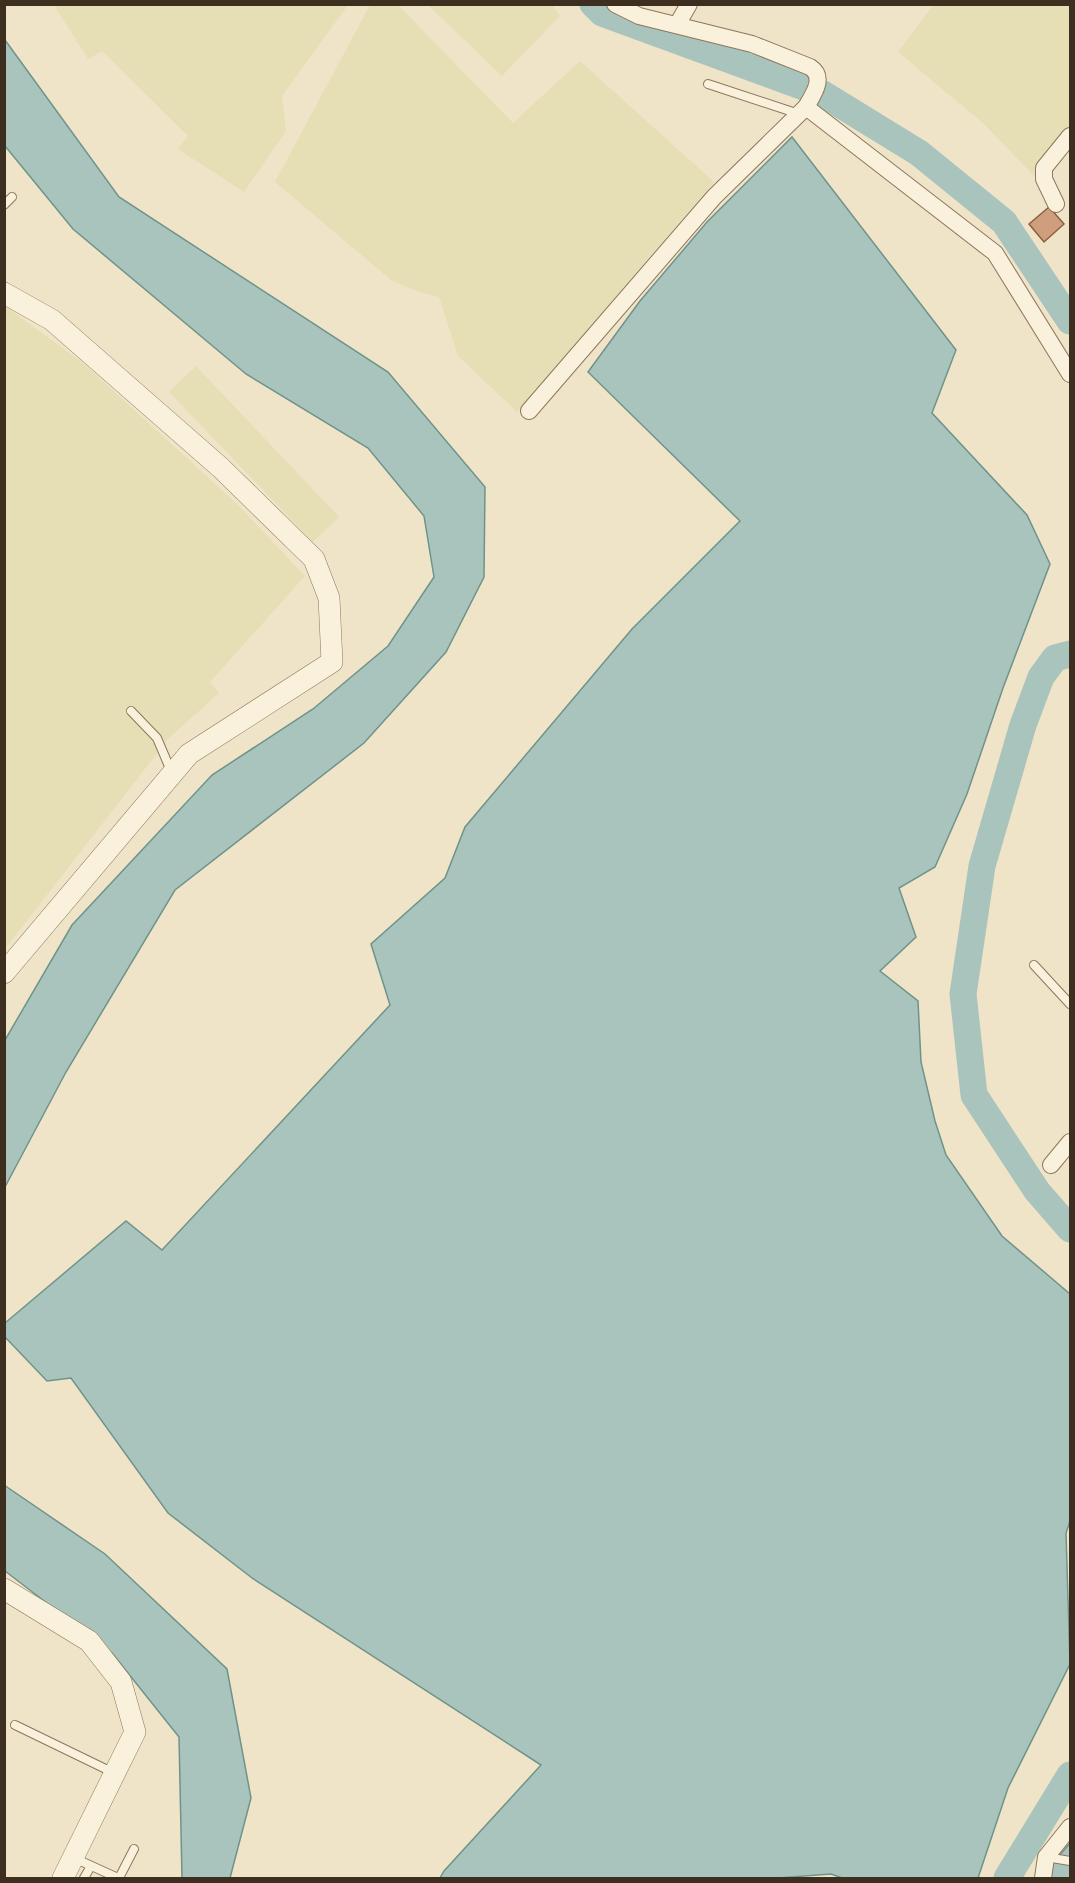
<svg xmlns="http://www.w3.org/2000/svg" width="1075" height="1883" font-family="'Libre Baskerville',serif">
	<rect width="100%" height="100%" fill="#f0e4c8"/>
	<g fill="#e6deb5">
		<path d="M54,5H348L282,96L286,131L244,192L178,149L188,136L102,51L88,59Z"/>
		<path d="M398,5L513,123L580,61L714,182L517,412L458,356L439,297L413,290L391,280L275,182L370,5Z"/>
		<path d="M428,5H552L560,16L502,76Z"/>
		<path d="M933,5H1070V147L1037,179L984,124L898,52Z"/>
		<path d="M5,306L84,364L237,504L305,576L210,682L219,693L169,738L5,949Z"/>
		<path d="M196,366L339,517L313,542L169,392Z"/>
	</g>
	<g fill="#a9c4bc" stroke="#6f938a" stroke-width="1.5">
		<path d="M5,40L119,197L388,372L485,487L484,577L446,652L364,743L175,890L66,1072L5,1187V1040L72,925L212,775L313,709L388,646L434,577L424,516L368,448L246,374L73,229L5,146Z"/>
		<path d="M792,137L956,350L932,413L1027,515L1050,564L1003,688L967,794L935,867L899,888L916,937L880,971L918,1001L921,1062L935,1121L946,1155L1002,1236L1070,1294V1521L1066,1533L1070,1664L1008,1788L978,1878H842L831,1874L778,1878H440L444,1871L541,1765L252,1578L168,1513L71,1378L47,1381L5,1337V1323L126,1221L162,1250L390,1005L371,944L445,878L465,827L632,629L740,521L588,372L640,301L707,222Z"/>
		<path d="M4,1485L105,1554L227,1669L251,1798L230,1878H182L179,1737L112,1653L5,1571Z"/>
		<path d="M1070,1843V1878H1048L1049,1868Z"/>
	</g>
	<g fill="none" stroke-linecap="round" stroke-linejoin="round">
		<g stroke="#a9c4bc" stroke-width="27">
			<path d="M593,4L602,13L823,94L919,153L1004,222L1070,321"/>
			<path d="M1070,654L1055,658L1041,677L1023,725L982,866L963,994L974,1095L1037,1191L1070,1229"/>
			<path d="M1007,1878L1070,1775"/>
		</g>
	</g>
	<path fill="#cf9f7d" stroke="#8d5f41" stroke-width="1.5" d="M1049,207L1064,224L1044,242L1029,224Z"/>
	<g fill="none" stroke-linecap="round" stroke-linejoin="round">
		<g stroke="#8d765c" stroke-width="10">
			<g id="service">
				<path d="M708,84L799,114"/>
				<path d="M4,205L12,197"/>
				<path d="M131,711L157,738L171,771"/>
				<path d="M1034,965L1070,1004"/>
				<path d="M15,1725L114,1773"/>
				<path d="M1046,1857L1070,1861"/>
				<path d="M74,1858L118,1878"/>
				<path d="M84,1878L91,1866"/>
				<path d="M119,1878L134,1849"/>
			</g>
		</g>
		<g stroke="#8d765c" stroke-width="18">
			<g id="minor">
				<path d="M677,25L689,4"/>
				<path d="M806,107L995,253L1070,374"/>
				<path d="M1056,204L1044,179V168L1070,136"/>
				<path d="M529,411L714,197L806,107C813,95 826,77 810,67L752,44L639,16L615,4"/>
				<path d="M1051,1165L1070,1142"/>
				<path d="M1043,1878L1046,1857L1070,1827"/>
			</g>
		</g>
		<g stroke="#8d765c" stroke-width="22">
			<g id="tertiary">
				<path d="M4,293L52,320L221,468L314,559L329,598L332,662L189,754L4,973"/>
				<path d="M4,1589L89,1641L121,1682L135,1732L63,1878"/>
			</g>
		</g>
		<use href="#service" stroke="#faf1dc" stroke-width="8"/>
		<use href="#minor" stroke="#faf1dc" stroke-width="16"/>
		<use href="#tertiary" stroke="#faf1dc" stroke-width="21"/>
	</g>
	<rect width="1075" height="1883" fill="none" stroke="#3d2e20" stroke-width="12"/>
</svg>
